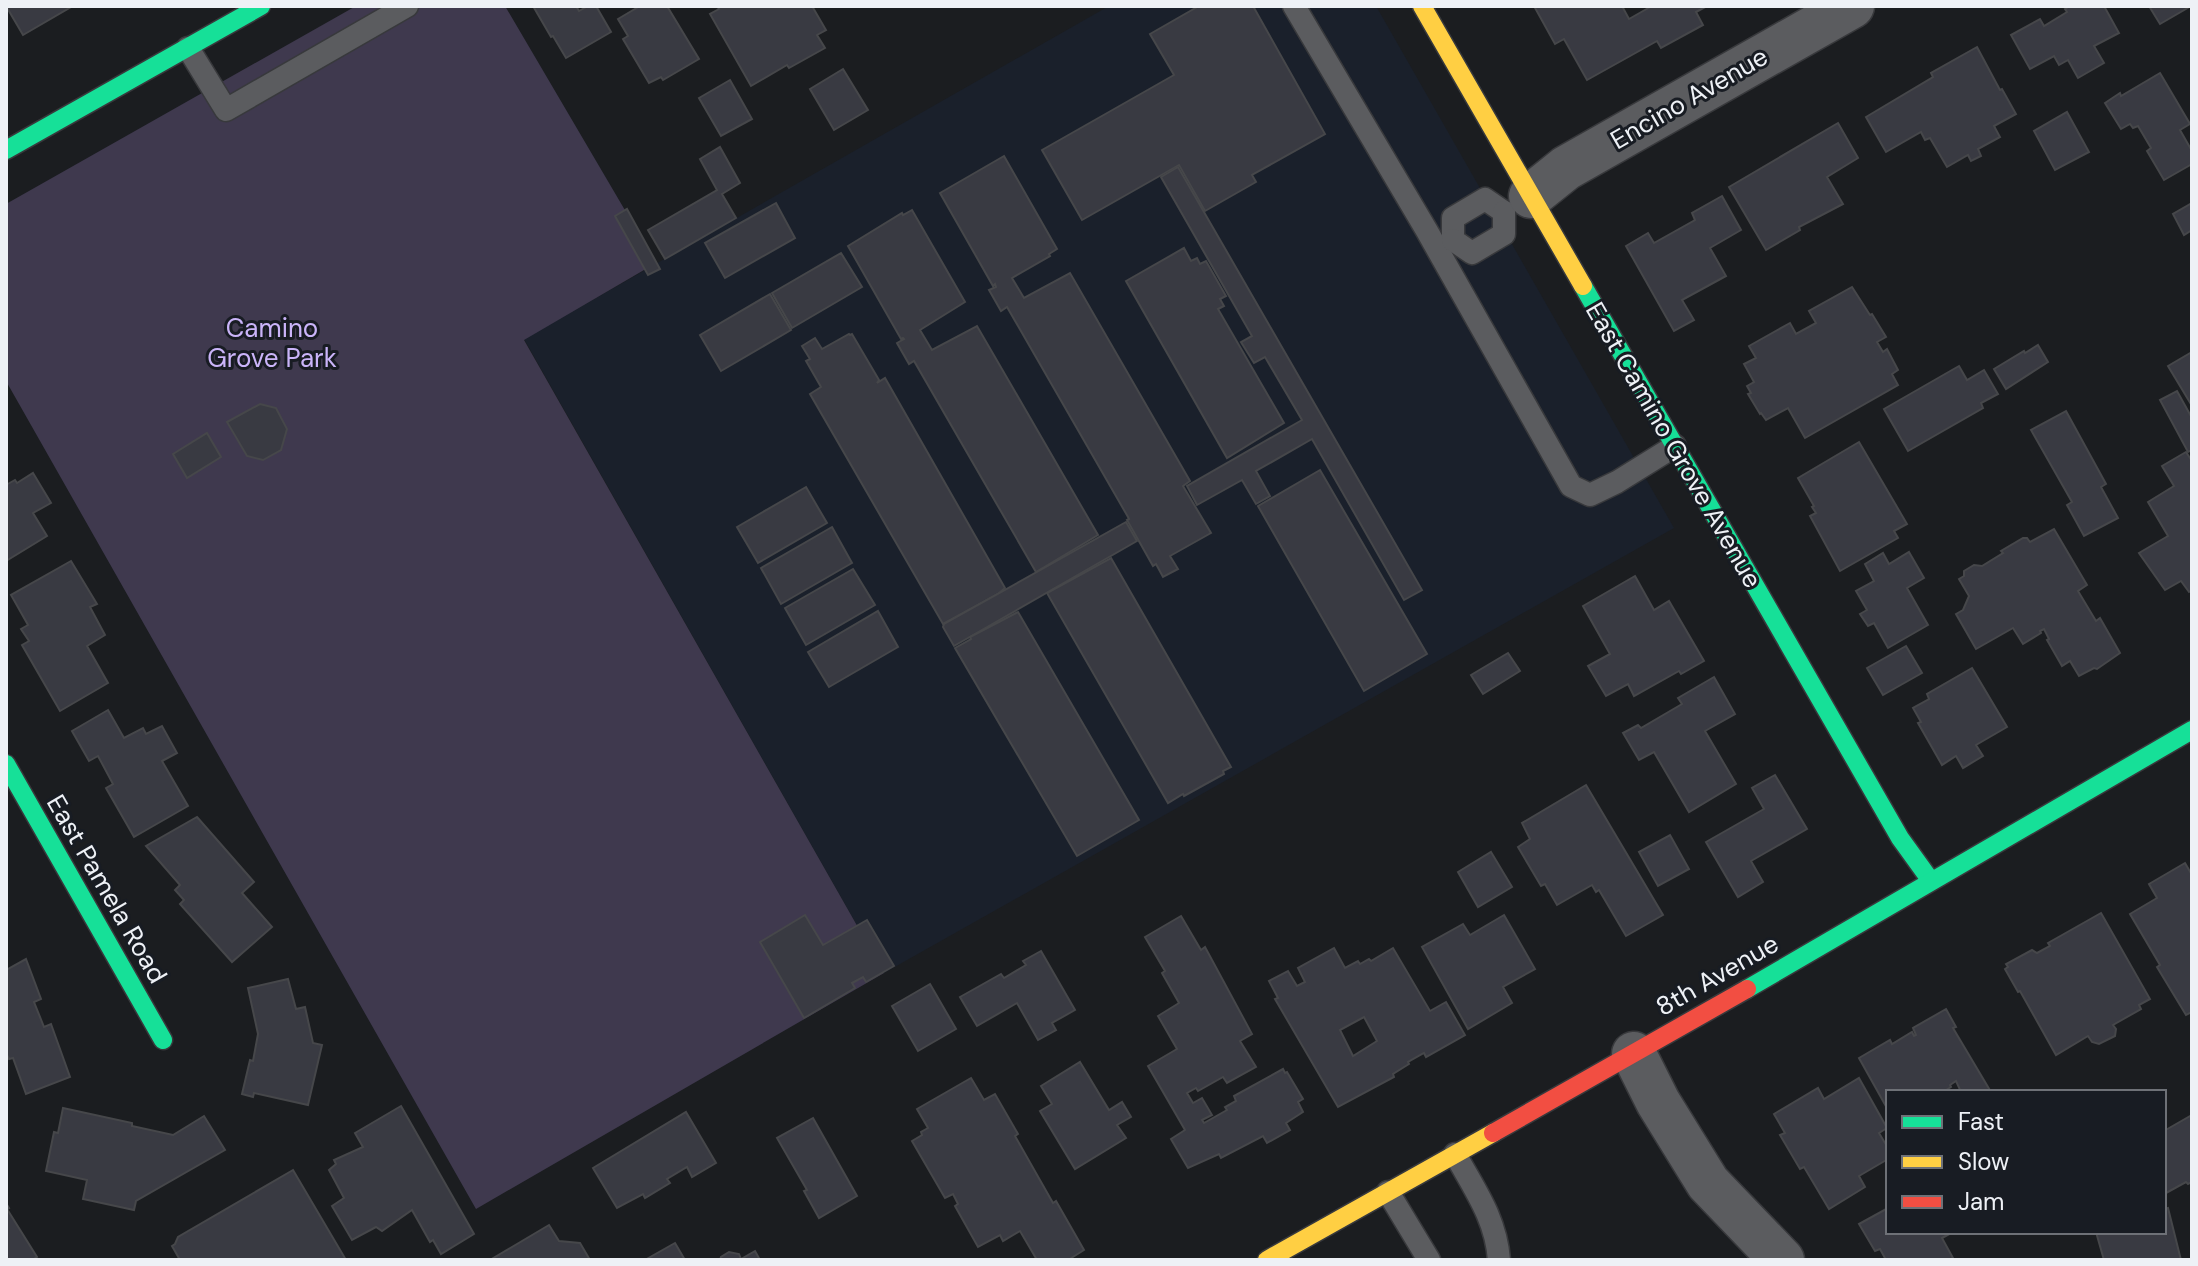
<svg xmlns="http://www.w3.org/2000/svg" width="2198" height="1266" font-family="'DM Sans',sans-serif">
	<rect width="100%" height="100%" fill="#1b1d20"/>
	<path fill="#1a202b" d="M1109,6H1376L1674,528L884,973L524,339Z"/>
	<path fill="#3f394e" d="M356,6H505L656,263L524,340L884,973L476,1209L6,381V204Z"/>
	<g fill="#393a42" stroke="#46474a" stroke-width="2" fill-rule="evenodd">
		<path d="M6,6H70L71,7L23,35Z"/>
		<path d="M533,6H576L579,11L588,6H596L611,32L566,58L553,36L551,37Z"/>
		<path d="M640,6H667L699,59L663,80L661,77L649,83L623,39L628,36L618,19Z"/>
		<path d="M717,6H812L826,30L817,35L825,48L789,68L787,65L751,86L710,14L719,9Z"/>
		<path d="M1199,6H1253L1325,134L1252,175L1256,182L1205,211L1179,165L1082,220L1042,150L1174,75L1150,34Z"/>
		<path d="M1534,6H1622L1629,19L1652,6H1707L1696,12L1703,25L1661,48L1657,41L1587,80L1564,39L1555,44Z"/>
		<path d="M2070,6H2104L2119,33L2094,46L2104,63L2078,78L2068,60L2059,65L2054,56L2030,69L2011,35L2040,19L2044,26L2067,12L2065,9Z"/>
		<path d="M2149,6H2191L2160,24Z"/>
		<path d="M1977,47L2000,90L2002,89L2016,114L1994,126L2000,137L1978,149L1981,156L1971,161L1968,155L1947,167L1930,138L1925,140L1921,132L1886,152L1866,117L1933,77L1931,73Z"/>
		<path d="M843,69L868,110L834,130L810,89Z"/>
		<path d="M2160,73L2190,124L2180,130L2192,151V164L2164,180L2147,151L2151,148L2138,126L2133,128L2130,124L2121,129L2105,103L2120,93L2121,96Z"/>
		<path d="M730,80L752,119L721,136L699,98Z"/>
		<path d="M2067,112L2089,152L2055,170L2034,131Z"/>
		<path d="M1838,123L1858,158L1827,177L1843,204L1799,227L1800,230L1766,250L1729,187Z"/>
		<path d="M720,147L740,183L722,194L736,218L665,259L648,230L717,190L700,159Z"/>
		<path d="M1004,156L1057,249L1049,254L1050,256L1012,278L1024,298L1070,273L1190,481L1183,486L1211,533L1170,556L1178,569L1163,577L1156,564L1153,566L1127,520L1129,519L1128,517L1007,307L1001,311L989,290L996,287L995,284L993,286L940,193Z"/>
		<path d="M1178,167L1422,590L1404,600L1312,439L1256,471L1270,496L1256,504L1242,480L1197,505L1187,486L1302,420L1265,357L1254,363L1241,342L1252,336L1161,177Z"/>
		<path d="M1722,196L1741,230L1710,248L1726,276L1682,300L1694,320L1674,331L1626,246L1648,233L1654,243L1695,220L1692,213Z"/>
		<path d="M776,203L795,238L725,278L705,243Z"/>
		<path d="M2192,203V230L2184,235L2173,214Z"/>
		<path d="M627,209L660,269L648,275L615,216Z"/>
		<path d="M912,210L965,302L920,330L932,350L977,326L1098,535L1036,572L914,361L909,364L897,343L904,339L903,338L901,339L848,246L902,213L903,215Z"/>
		<path d="M1184,248L1191,261L1197,258L1200,264L1206,261L1226,296L1220,299L1224,306L1218,309L1284,423L1227,458L1126,281Z"/>
		<path d="M841,253L862,287L792,328L772,293Z"/>
		<path d="M1852,287L1870,315L1872,314L1886,337L1877,342L1883,352L1887,349L1898,370L1892,374L1898,385L1805,438L1788,408L1766,420L1761,413L1760,414L1748,394L1751,393L1747,386L1754,382L1744,364L1756,358L1749,346L1790,323L1796,334L1816,323L1809,311Z"/>
		<path d="M770,294L791,330L721,371L700,335Z"/>
		<path d="M849,334L850,335L852,334L879,380L877,383L885,378L1005,588L998,594L943,624L810,394L821,387L806,361L810,359L802,346L815,338L822,349Z"/>
		<path d="M2038,345L2048,362L2006,389L1994,369L2024,351L2025,353Z"/>
		<path d="M2192,352V406L2168,366Z"/>
		<path d="M1959,366L1967,380L1984,370L1998,394L1981,403L1983,408L1908,451L1884,409Z"/>
		<path d="M2177,391L2192,418V450L2188,452L2160,400Z"/>
		<path d="M260,404L276,408L287,429L281,450L263,460L247,456L227,422Z"/>
		<path d="M2066,411L2106,484L2101,487L2118,518L2084,536L2067,505L2072,502L2031,430Z"/>
		<path d="M207,433L221,457L187,478L173,454Z"/>
		<path d="M1859,442L1907,524L1894,531L1898,538L1840,571L1810,516L1816,513L1812,507L1814,506L1798,478Z"/>
		<path d="M2186,452L2192,461V590L2189,592L2181,581L2165,590L2139,553L2168,536L2148,502L2174,486L2162,466Z"/>
		<path d="M1320,470L1427,654L1364,691L1258,506Z"/>
		<path d="M33,473L51,503L33,513L47,536L6,561V485L15,480L17,483Z"/>
		<path d="M806,487L827,523L758,563L737,527Z"/>
		<path d="M1126,522L1137,541L954,646L943,627L944,624Z"/>
		<path d="M832,527L852,563L781,604L761,568Z"/>
		<path d="M2054,529L2087,585L2078,591L2096,621L2100,618L2120,653L2097,669L2094,668L2079,676L2070,661L2062,666L2047,640L2049,639L2044,629L2040,631L2041,633L2023,644L2013,628L1976,649L1956,614L1963,610L1969,596L1959,579L1964,576V571L1974,565L1982,566L2003,553L2001,551L2023,538H2027L2030,542Z"/>
		<path d="M1909,552L1924,578L1907,588L1928,625L1888,648L1874,623L1868,626L1860,614L1867,610L1856,591L1874,581L1865,564L1883,553L1889,564Z"/>
		<path d="M1111,558L1231,767L1223,771L1224,774L1184,796L1183,794L1168,803L1047,593Z"/>
		<path d="M71,561L97,604L90,607L105,635L87,646L108,683L60,711L22,645L29,641L21,629L28,625L11,595Z"/>
		<path d="M853,569L875,605L806,645L785,608Z"/>
		<path d="M1635,576L1654,610L1669,601L1704,661L1681,674L1679,671L1634,696L1628,684L1606,696L1588,666L1610,654L1583,606Z"/>
		<path d="M878,611L898,647L829,687L808,652Z"/>
		<path d="M1018,612L1139,820L1077,856L955,648L971,639L970,637Z"/>
		<path d="M1906,646L1922,673L1883,695L1867,668Z"/>
		<path d="M1508,653L1520,671L1483,694L1471,675Z"/>
		<path d="M1972,668L2007,727L1976,745L1983,756L1963,768L1956,756L1942,765L1918,723L1921,722L1913,708L1929,699L1927,694Z"/>
		<path d="M1714,677L1735,714L1705,731L1736,784L1689,812L1654,752L1639,760L1623,733L1638,725L1641,728L1682,704L1678,698Z"/>
		<path d="M108,710L124,738L143,728L146,734L162,726L177,753L162,761L188,806L134,837L106,788L113,784L98,756L89,761L72,731Z"/>
		<path d="M1775,775L1807,829L1751,861L1763,882L1738,897L1706,842L1764,809L1752,788Z"/>
		<path d="M1586,785L1663,915L1626,936L1599,890L1596,892L1592,885L1557,905L1545,884L1541,886L1518,847L1530,839L1522,823Z"/>
		<path d="M197,817L254,882L242,893L272,927L232,962L180,904L184,900L175,890L180,885L146,846Z"/>
		<path d="M1670,835L1689,869L1658,886L1639,852Z"/>
		<path d="M1491,852L1512,887L1478,907L1458,872Z"/>
		<path d="M2185,863L2192,875V1012L2186,1015L2157,967L2160,965L2130,914L2157,898L2149,884Z"/>
		<path d="M2101,913L2150,999L2139,1005L2141,1009L2113,1025L2116,1029L2115,1036L2099,1044L2092,1042L2088,1036L2056,1055L2020,991L2018,992L2005,969L2008,967L2006,964L2032,950L2037,953L2050,946L2048,943Z"/>
		<path d="M805,915L823,945L867,920L894,966L866,982L863,977L852,983L855,988L804,1018L760,942Z"/>
		<path d="M1504,915L1535,969L1503,987L1512,1003L1468,1029L1422,947L1463,924L1470,935Z"/>
		<path d="M1181,916L1201,950L1205,947L1252,1034L1240,1041L1256,1067L1227,1083L1223,1077L1198,1091L1196,1088L1187,1093L1193,1103L1202,1098L1212,1115L1202,1120L1204,1123L1227,1110L1225,1107L1236,1101L1234,1096L1283,1069L1285,1073L1287,1072L1303,1099L1298,1102L1303,1112L1286,1123L1290,1130L1267,1143L1263,1136L1221,1158L1219,1154L1188,1168L1171,1139L1185,1130L1148,1066L1177,1049L1158,1016L1179,1003L1162,973L1165,971L1145,937Z"/>
		<path d="M1334,948L1345,968L1358,961L1360,964L1369,959L1371,961L1393,948L1430,1011L1446,1002L1465,1035L1426,1057L1424,1053L1408,1062L1409,1064L1393,1074L1394,1077L1338,1107L1275,999L1278,998L1269,981L1288,971L1297,986L1305,982L1298,968ZM1364,1017L1377,1041L1353,1056L1340,1030Z"/>
		<path d="M1041,951L1075,1010L1052,1023L1056,1030L1038,1040L1017,1003L977,1026L960,997L1001,974L1004,978L1026,965L1023,961Z"/>
		<path d="M26,959L41,999L34,1002L44,1027L51,1024L70,1077L26,1094L13,1058L9,1059L6,1053V970Z"/>
		<path d="M288,979L296,1009L305,1007L313,1043L322,1045L308,1105L254,1093L253,1097L242,1094L250,1060L253,1061L258,1034L248,988Z"/>
		<path d="M930,984L956,1029L918,1051L892,1006Z"/>
		<path d="M1946,1009L1956,1027L1953,1028L1991,1092H1961L1956,1081L1950,1085L1951,1087L1943,1092H1888V1110L1859,1058L1890,1040L1892,1044L1912,1032L1914,1036L1916,1035L1913,1028Z"/>
		<path d="M1080,1062L1109,1110L1122,1102L1131,1117L1117,1125L1126,1138L1075,1169L1040,1111L1052,1104L1041,1086Z"/>
		<path d="M971,1078L984,1100L995,1094L1018,1134L1015,1136L1053,1203L1056,1201L1084,1250L1068,1260H1037L1020,1231L1003,1241L1000,1235L978,1247L955,1206L958,1204L953,1194L945,1198L912,1141L922,1135L921,1132L928,1128L917,1109Z"/>
		<path d="M1859,1078L1887,1128L1879,1133L1888,1148V1159L1859,1176L1865,1187L1829,1209L1804,1167L1800,1169L1780,1135L1785,1133L1774,1114L1818,1088L1824,1099Z"/>
		<path d="M401,1106L474,1234L441,1254L433,1240L430,1242L412,1210L382,1231L376,1227L352,1240L332,1206L344,1198L329,1170L336,1164L334,1160L363,1147L355,1133Z"/>
		<path d="M63,1108L132,1123V1126L173,1135L204,1116L225,1150L136,1201L134,1210L83,1199L87,1180L46,1171L54,1132L58,1133Z"/>
		<path d="M686,1112L716,1163L692,1177L687,1167L667,1179L670,1183L645,1198L643,1194L617,1208L593,1168Z"/>
		<path d="M2192,1115V1182L2188,1184L2186,1182L2166,1193L2164,1189V1131Z"/>
		<path d="M813,1118L857,1196L819,1218L804,1191L807,1190L777,1138Z"/>
		<path d="M293,1170L346,1260H180L172,1246L175,1244L178,1237Z"/>
		<path d="M6,1203L9,1208L7,1209L37,1257L32,1260H6Z"/>
		<path d="M1888,1208V1232H1953L1942,1238L1953,1258L1949,1260H1886L1880,1249L1875,1251L1859,1224Z"/>
		<path d="M2168,1208L2181,1260H2104L2096,1232H2164V1209Z"/>
		<path d="M549,1225L559,1241L580,1243L590,1260H490Z"/>
		<path d="M675,1243L685,1260H645Z"/>
		<path d="M755,1251L760,1260H720L721,1257L729,1252L739,1254L741,1259Z"/>
	</g>
	<g fill="none" stroke-linecap="round" stroke-linejoin="round">
		<g stroke="#38393c" stroke-width="25">
			<g id="lane">
				<path d="M1294,6L1427,231L1571,486L1590,495L1617,482L1675,446"/>
				<path d="M188,48L226,110L407,6"/>
				<path d="M1453,240V218L1485,199L1504,212"/>
				<path d="M1453,240L1472,253L1504,234V212"/>
				<path d="M1455,1154C1475,1190 1496,1219 1499,1260"/>
				<path d="M1388,1192L1429,1260"/>
			</g>
		</g>
		<g stroke="#38393c" stroke-width="47">
			<g id="street">
				<path d="M1531,196L1566,168L1852,6"/>
				<path d="M1634,1054L1658,1102L1708,1183L1782,1260"/>
			</g>
		</g>
		<g stroke="#38393c" stroke-width="21">
			<g id="fast">
				<path d="M6,150L261,6"/>
				<path d="M1583,286L1900,838L1931,881"/>
				<path d="M6,764L163,1040"/>
				<path d="M1747,989L2192,730"/>
			</g>
		</g>
		<g stroke="#38393c" stroke-width="21">
			<g id="slow">
				<path d="M1422,6L1583,286"/>
				<path d="M1267,1260L1493,1133"/>
			</g>
		</g>
		<g stroke="#38393c" stroke-width="21">
			<path id="jam" d="M1493,1133L1747,989"/>
		</g>
		<use href="#lane" stroke="#5b5c5f" stroke-width="22"/>
		<use href="#street" stroke="#5b5c5f" stroke-width="44"/>
		<use href="#fast" stroke="#16e098" stroke-width="18"/>
		<use href="#slow" stroke="#ffcf43" stroke-width="18"/>
		<use href="#jam" stroke="#f24e42" stroke-width="18"/>
	</g>
	<g text-anchor="middle" stroke-width="6" stroke-linejoin="round" paint-order="stroke">
		<g font-size="26" fill="#eef1f6" stroke="#181c23">
			<text transform="translate(1689 98) rotate(-30)" y="9">Encino Avenue</text>
			<text transform="translate(1674 445) rotate(60)" y="9">East Camino Grove Avenue</text>
			<text transform="translate(107 889) rotate(60)" y="9">East Pamela Road</text>
			<text transform="translate(1717 975) rotate(-30)" y="9">8th Avenue</text>
		</g>
		<g font-size="26" fill="#cab4f9" stroke="#181c23">
			<text x="272" y="337">Camino<tspan x="272" dy="30">Grove Park</tspan></text>
		</g>
	</g>
	<rect width="2198" height="1266" fill="none" stroke="#eef1f6" stroke-width="16"/>
	<rect x="1886" y="1090" width="280" height="144" fill="#181c23" stroke="#6e7177" stroke-width="2"/>
	<rect x="1902" y="1116" width="40" height="12" fill="#16e098" stroke="#6e7177" stroke-width="2"/>
	<text x="1958" y="1130" font-size="24" fill="#eef1f6">Fast</text>
	<rect x="1902" y="1156" width="40" height="12" fill="#ffcf43" stroke="#6e7177" stroke-width="2"/>
	<text x="1958" y="1170" font-size="24" fill="#eef1f6">Slow</text>
	<rect x="1902" y="1196" width="40" height="12" fill="#f24e42" stroke="#6e7177" stroke-width="2"/>
	<text x="1958" y="1210" font-size="24" fill="#eef1f6">Jam</text>
</svg>
